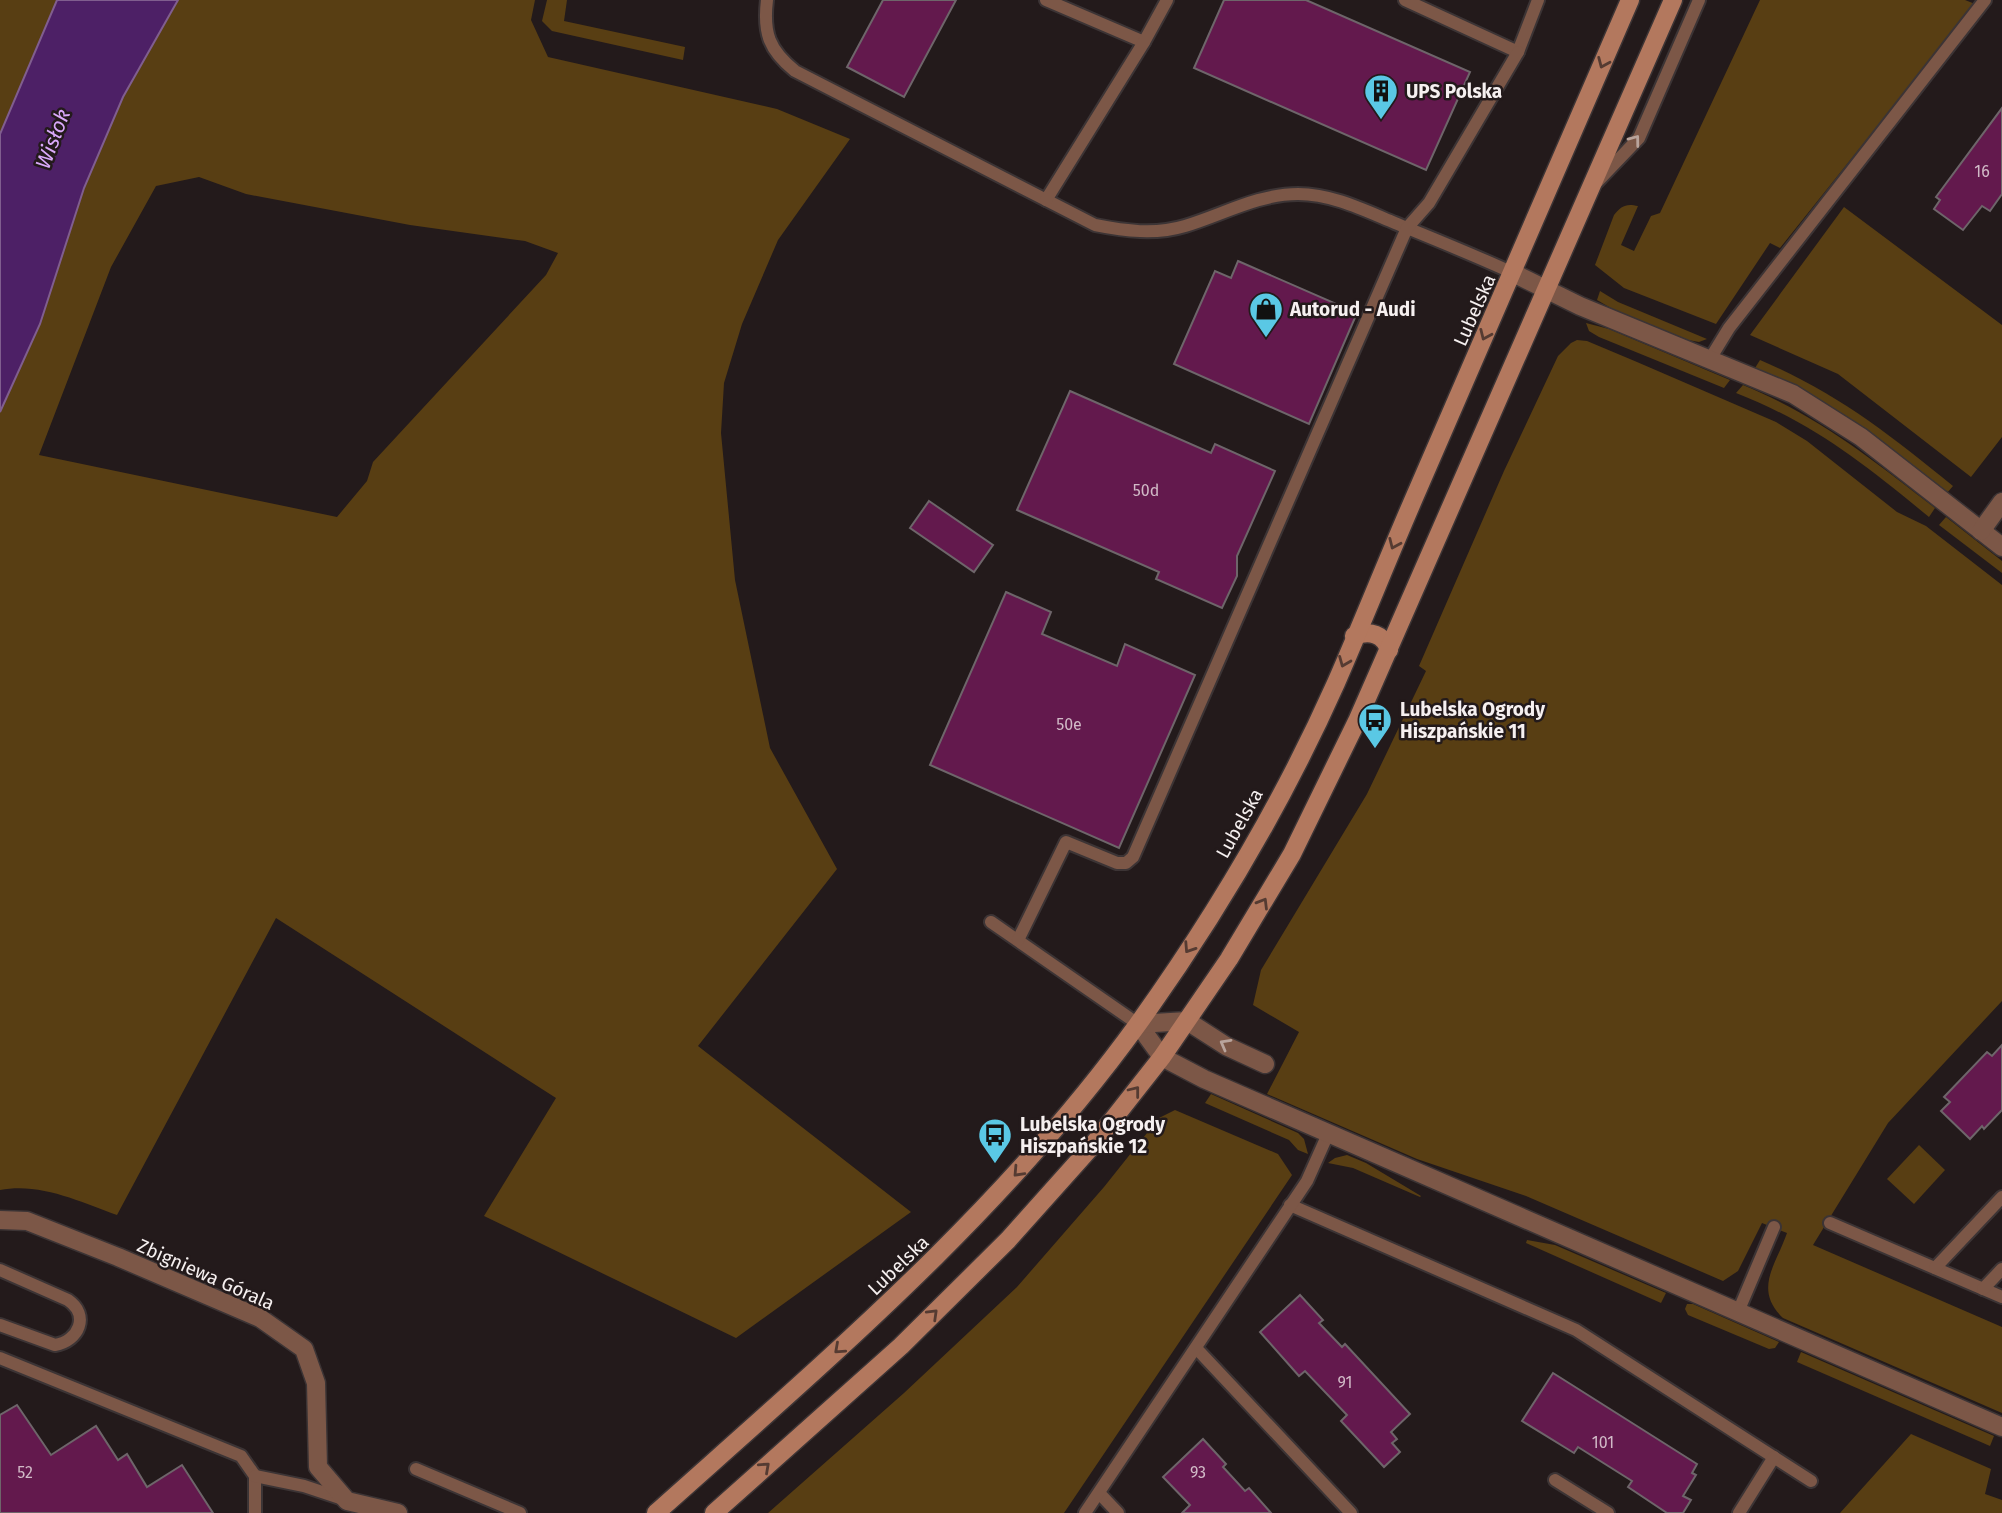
<svg xmlns="http://www.w3.org/2000/svg" width="2002" height="1513" font-family="'Fira Sans',sans-serif">
	<rect width="100%" height="100%" fill="#231a1b"/>
	<g fill="#583e13" fill-rule="evenodd">
		<path d="M0,0H57L0,134Z"/>
		<path d="M178,0H535L531,20L548,57L777,109L850,139L778,240L742,324L724,383L721,433L735,580L770,748L837,869L698,1046L911,1212L736,1338L484,1216L556,1098L276,918L117,1215C81,1202 40,1182 0,1190V412L40,324L84,188L123,97ZM199,177L246,194L410,225L525,241L558,253L546,275L373,462L367,481L337,517L39,455L111,267L156,186Z"/>
		<path d="M547,0H567L564,21L685,47L683,60L552,31L542,21Z"/>
		<path d="M1760,0H1965L1975,4L1780,248L1770,243L1716,324L1624,288L1595,265L1614,215C1621,206 1626,203 1638,206L1621,245L1634,251L1651,216L1660,213Z"/>
		<path d="M1844,207L2002,325V437L1971,477L1838,374L1750,335Z"/>
		<path d="M1600,291L1618,302L1707,339L1699,342L1688,340L1616,311L1597,300Z"/>
		<path d="M1586,323L1609,329L1730,380L1724,388L1599,337L1589,331Z"/>
		<path d="M1577,340L1587,341L1637,362L1776,422L1807,441L1897,512L1926,526L2002,585V1001L1888,1123L1813,1245L2002,1327V1413L1783,1318C1753,1289 1776,1265 1787,1233L1762,1223L1738,1271L1723,1281L1526,1196L1417,1159L1267,1094L1299,1032L1253,1005L1261,970L1367,794L1426,671L1419,666L1504,471L1558,356L1571,343Z"/>
		<path d="M1760,360C1837,393 1889,434 1953,486L1947,493C1882,442 1832,400 1755,368Z"/>
		<path d="M1743,385C1817,415 1873,460 1935,508L1929,517C1864,464 1815,424 1736,393Z"/>
		<path d="M1946,517L2002,561V573L1939,525Z"/>
		<path d="M1211,1094L1298,1133L1304,1139L1308,1154L1298,1150L1289,1140L1205,1103Z"/>
		<path d="M1175,1110L1278,1154L1292,1175L1064,1513H768L904,1393L1017,1287L1104,1187L1159,1118Z"/>
		<path d="M1919,1145L1945,1170L1914,1204L1887,1179Z"/>
		<path d="M1347,1155L1366,1163L1421,1196L1420,1197L1353,1168L1328,1163L1335,1158Z"/>
		<path d="M1527,1240L1555,1245L1666,1293L1661,1303L1526,1243Z"/>
		<path d="M1687,1304H1693L1779,1342L1775,1348L1769,1349L1688,1315L1685,1309Z"/>
		<path d="M1801,1352L1994,1436L1990,1446L1797,1362Z"/>
		<path d="M1911,1434L1991,1469L1985,1494L2002,1500V1513H1840Z"/>
	</g>
	<path fill="#4d2066" stroke="#805e8f" stroke-width="2" d="M57,0H178L123,97L84,188L40,324L0,412V134Z"/>
	<g fill="#63194d" stroke="#6e656a" stroke-width="2">
		<path d="M883,0H956L904,97L847,67Z"/>
		<path d="M1224,0H1306L1470,72L1426,170L1194,68Z"/>
		<path d="M2002,108V194L1990,211L1982,206L1963,230L1934,209L1940,200L1936,197Z"/>
		<path d="M1238,261L1357,313L1309,424L1174,364L1215,271L1231,278Z"/>
		<path d="M1070,391L1211,453L1215,444L1275,471L1237,556V576L1222,608L1156,579L1159,572L1017,510Z"/>
		<path d="M929,501L993,545L974,572L910,528Z"/>
		<path d="M1006,592L1051,612L1042,634L1117,666L1125,644L1195,675L1119,848L930,765Z"/>
		<path d="M2002,1045V1110L1984,1129L1982,1126L1970,1139L1941,1111L1950,1102L1944,1097L1987,1052L1992,1056Z"/>
		<path d="M1300,1295L1323,1320L1319,1323L1342,1347L1345,1344L1410,1414L1391,1432L1397,1439L1392,1443L1400,1452L1384,1467L1341,1421L1347,1415L1305,1371L1299,1376L1260,1332Z"/>
		<path d="M1553,1373L1697,1464L1692,1473L1696,1475L1683,1496L1691,1500L1683,1513H1667L1628,1487L1632,1481L1578,1447L1574,1453L1522,1421Z"/>
		<path d="M17,1405L51,1455L96,1426L118,1460L127,1454L147,1487L182,1465L213,1513H0V1415Z"/>
		<path d="M1203,1439L1226,1464L1223,1467L1245,1491L1249,1488L1271,1513H1182L1190,1505L1163,1477Z"/>
	</g>
	<g fill="none" stroke-linecap="round" stroke-linejoin="round">
		<g stroke="#3c3435" stroke-width="16">
			<g id="lane">
				<path d="M767,0C763,33 769,50 795,71L1095,225C1125,231 1155,235 1185,226C1222,215 1258,194 1298,194C1332,194 1364,210 1395,223C1434,239 1474,255 1513,273"/>
				<path d="M1046,0L1144,42"/>
				<path d="M1405,0L1518,52L1538,0"/>
				<path d="M1597,182L1639,138L1699,0"/>
				<path d="M1046,200L1144,42L1167,0"/>
				<path d="M1710,359L1729,328L1985,0"/>
				<path d="M991,922L1138,1024"/>
				<path d="M1018,940L1066,842L1117,863H1126L1133,857L1407,228L1429,203L1518,52"/>
				<path d="M1290,1205L1576,1330L1811,1481"/>
				<path d="M1830,1223L2002,1297"/>
				<path d="M1935,1268L2002,1197"/>
				<path d="M0,1270L68,1300C90,1315 79,1341 55,1345L0,1325"/>
				<path d="M1983,1289L2002,1269"/>
				<path d="M1738,1312L1774,1227"/>
				<path d="M1196,1348L1351,1513"/>
				<path d="M0,1358L241,1456L255,1476V1513"/>
				<path d="M416,1469L520,1513"/>
				<path d="M255,1476L304,1486L346,1500"/>
				<path d="M1555,1480L1608,1513"/>
				<path d="M1099,1493L1118,1513"/>
				<path d="M1085,1513L1307,1181L1328,1134"/>
				<path d="M1739,1513L1774,1457"/>
			</g>
		</g>
		<g stroke="#3c3435" stroke-width="21">
			<g id="street">
				<path d="M1513,273L1580,306L1793,394L1861,437L2002,547"/>
				<path d="M1981,531L2002,502"/>
				<path d="M1138,1024L1162,1057L1204,1079L2002,1427"/>
				<path d="M1138,1024L1187,1021L1226,1046L1265,1064"/>
				<path d="M0,1220L27,1221L118,1257L260,1318L304,1349L316,1383L318,1467L347,1501L398,1513"/>
			</g>
		</g>
		<g stroke="#3c3435" stroke-width="21">
			<g id="secondary">
				<path d="M1354,636C1370,630 1384,634 1389,650"/>
				<path d="M656,1513C828,1359 1002,1212 1138,1024C1214,918 1283,802 1336,683C1364,619 1390,553 1418,489C1489,326 1560,163 1630,0"/>
				<path d="M714,1513L901,1346L1008,1240L1092,1146L1162,1057L1229,959L1292,854L1357,721L1673,0"/>
			</g>
		</g>
		<use href="#lane" stroke="#7c5747" stroke-width="12"/>
		<use href="#street" stroke="#7c5747" stroke-width="18"/>
		<use href="#secondary" stroke="#b3785e" stroke-width="18"/>
	</g>
	<defs><path id="oneway-chevron" d="M-2-3.5L2.5 0L-2 3.5" fill="none" stroke-width="1.6" stroke-linecap="round" stroke-linejoin="round" transform="scale(1.75)"/></defs>
	<g stroke="#553b32">
		<use href="#oneway-chevron" transform="translate(1603 63) rotate(113)"/>
		<use href="#oneway-chevron" transform="translate(1485 335) rotate(114)"/>
		<use href="#oneway-chevron" transform="translate(1394 544) rotate(114)"/>
		<use href="#oneway-chevron" transform="translate(1344 662) rotate(112)"/>
		<use href="#oneway-chevron" transform="translate(1263 903) rotate(-59)"/>
		<use href="#oneway-chevron" transform="translate(1189 948) rotate(123)"/>
		<use href="#oneway-chevron" transform="translate(1135 1091) rotate(-52)"/>
		<use href="#oneway-chevron" transform="translate(1018 1172) rotate(133)"/>
		<use href="#oneway-chevron" transform="translate(933 1314) rotate(-44)"/>
		<use href="#oneway-chevron" transform="translate(839 1349) rotate(138)"/>
		<use href="#oneway-chevron" transform="translate(765 1467) rotate(-42)"/>
	</g>
	<g stroke="#b9a49c">
		<use href="#oneway-chevron" transform="translate(1635 140) rotate(-53)"/>
		<use href="#oneway-chevron" transform="translate(1225 1044) rotate(-151)"/>
	</g>
	<defs>
		<g id="building-pin" transform="scale(1.75)"><path d="M0 17L-7.5 6A9.5 9.5 0 1 1 7.5 6Z" fill="#5ac8e5" stroke="#231a1b"/><path d="M-4-6H4V6H1V3H-1V6H-4ZM-2.5-4.3h1.7v1.8h-1.7ZM.8-4.3h1.7v1.8H.8ZM-2.5-1h1.7V.8h-1.7ZM.8-1h1.7V.8H.8Z" fill="#111"/></g>
		<g id="shop-pin" transform="scale(1.75)"><path d="M0 17L-7.5 6A9.5 9.5 0 1 1 7.5 6Z" fill="#5ac8e5" stroke="#231a1b"/><path d="M-5-2.5h2.3a2.7 3.5 0 0 1 5.4 0H5L5.5 6h-11ZM-1.5-2.5h3a1.5 2.3 0 0 0-3 0Z" fill="#111"/></g>
		<g id="bus-pin" transform="scale(1.75)"><path d="M0 17L-7.5 6A9.5 9.5 0 1 1 7.5 6Z" fill="#5ac8e5" stroke="#231a1b"/><path d="M-5-6H5V4H4V6H2V4H-2V6H-4V4H-5ZM-3.5-4V0h7V-4ZM-3.5 1.2v1.5H-2V1.2ZM2 1.2v1.5H3.5V1.2Z" fill="#111"/></g>
	</defs>
	<g fill-rule="evenodd">
		<use href="#building-pin" x="1381" y="91"/>
		<use href="#shop-pin" x="1266" y="309"/>
		<use href="#bus-pin" x="1375" y="720"/>
		<use href="#bus-pin" x="995" y="1135"/>
	</g>
	<g text-anchor="middle" stroke-width="5" stroke-linejoin="round" paint-order="stroke">
		<g font-size="16" fill="#d1bac7">
			<text x="1982" y="177">16</text>
			<text x="1146" y="496">50d</text>
			<text x="1069" y="730">50e</text>
			<text x="1345" y="1388">91</text>
			<text x="1603" y="1448">101</text>
			<text x="25" y="1478">52</text>
			<text x="1198" y="1478">93</text>
		</g>
		<g font-size="19" font-weight="bold" fill="#f6f0f0" stroke="#231a1b" text-anchor="start">
			<text x="1406" y="98">UPS Polska</text>
			<text x="1290" y="316">Autorud - Audi</text>
			<text x="1400" y="716">Lubelska Ogrody<tspan x="1400" dy="22">Hiszpańskie 11</tspan></text>
			<text x="1020" y="1131">Lubelska Ogrody<tspan x="1020" dy="22">Hiszpańskie 12</tspan></text>
		</g>
		<g font-size="19" fill="#f6f0f0" stroke="#231a1b">
			<text transform="translate(1474 310) rotate(-66)" y="7">Lubelska</text>
			<text transform="translate(1239 823) rotate(-61)" y="7">Lubelska</text>
			<text transform="translate(898 1265) rotate(-44)" y="7">Lubelska</text>
			<text transform="translate(206 1274) rotate(24)" y="7">Zbigniewa Górala</text>
		</g>
		<g font-size="21" font-style="italic" fill="#daa9fa" stroke="#231a1b">
			<text transform="translate(53 139) rotate(-69)" y="7">Wisłok</text>
		</g>
	</g>
</svg>
